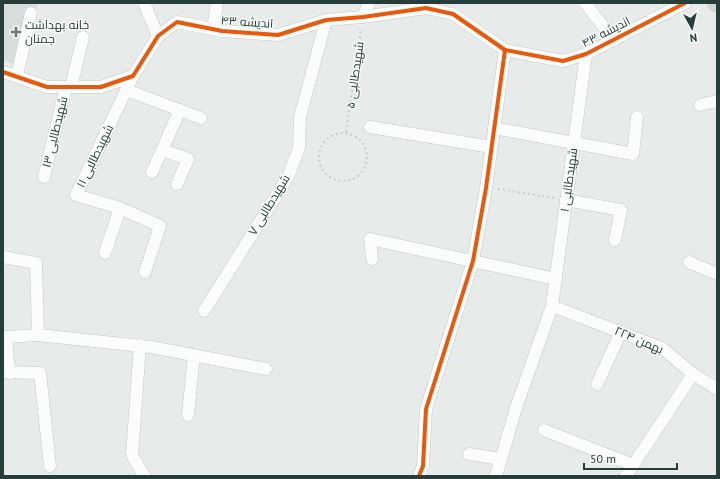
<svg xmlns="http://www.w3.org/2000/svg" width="720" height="479" font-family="'PT Sans',Cairo,sans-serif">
	<rect width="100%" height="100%" fill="#e7ecea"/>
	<path fill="#d6ddda" d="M3,3H38L19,66L3,60Z"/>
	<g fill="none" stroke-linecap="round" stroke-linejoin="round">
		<g stroke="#c4c9c7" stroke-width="13">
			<g id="minor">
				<path d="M144,3L158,36"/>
				<path d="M585,3L614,40"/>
				<path d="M363,17L369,3"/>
				<path d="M213,29L217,3"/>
				<path d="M3,72L47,87H101L133,76L158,36L177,22L222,31L278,35L326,20L363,17L426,8L453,14L505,50L563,61L586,54L685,3"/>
				<path d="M17,76L31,13"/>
				<path d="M71,87L83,37"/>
				<path d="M126,90L201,118"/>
				<path d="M700,105L717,101"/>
				<path d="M370,127L491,147"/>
				<path d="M494,128L633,154L637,117"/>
				<path d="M162,150L188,159L177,184"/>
				<path d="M152,172L180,110"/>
				<path d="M44,177L66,87"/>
				<path d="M566,200L621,210L615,240"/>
				<path d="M120,208L160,226L145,272"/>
				<path d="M105,253L120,208L76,195L133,76"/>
				<path d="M3,257L36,263L38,335L6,337L9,373"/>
				<path d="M372,259L370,239L556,279"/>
				<path d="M689,262L717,274"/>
				<path d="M552,306L662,348L693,374L717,389"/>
				<path d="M204,311L288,177L299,148L300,117L326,20"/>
				<path d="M38,335L151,347L266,369"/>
				<path d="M140,345L132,455L144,476"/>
				<path d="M3,372L40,373L50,466"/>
				<path d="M597,384L621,332"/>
				<path d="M188,415L194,355"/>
				<path d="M544,430L633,465"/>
				<path d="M469,454L501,459"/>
				<path d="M419,476L423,466L426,409L473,261L486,188L505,50"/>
				<path d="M496,476L516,408L552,306L586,54"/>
				<path d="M626,476L693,374"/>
			</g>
		</g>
		<g stroke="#c3cac9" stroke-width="16">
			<path id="major" d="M715,3L717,4"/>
		</g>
		<g stroke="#c7cdcc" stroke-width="2" stroke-dasharray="2 3" stroke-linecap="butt">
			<path d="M346,132L361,29"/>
			<circle cx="343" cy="157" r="24"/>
			<path d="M498,189L555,198"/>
		</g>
		<use href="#minor" stroke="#fbfcfc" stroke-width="12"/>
		<use href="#major" stroke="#cfd6d5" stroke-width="15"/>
		<g stroke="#f6faf8" stroke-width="6">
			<g id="cycleway">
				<path d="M3,72L47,87H101L133,76L158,36L177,22L222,31L278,35L326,20L363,17L426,8L453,14L505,50L563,61L586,54L685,3"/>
				<path d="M419,476L423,466L426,409L473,261L486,188L505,50"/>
			</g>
		</g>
		<use href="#cycleway" stroke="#e8590c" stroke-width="4"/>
	</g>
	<path fill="#6a7a77" stroke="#f6faf8" stroke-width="1.5" d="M14 26h4v4h4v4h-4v4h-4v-4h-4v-4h4z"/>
	<g text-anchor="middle" stroke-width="3" stroke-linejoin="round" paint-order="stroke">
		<g font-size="12" fill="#263d39" stroke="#f6faf8">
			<text transform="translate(247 22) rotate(4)" y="4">اندیشه ۴۳</text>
			<text transform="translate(606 32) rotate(-27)" y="4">اندیشه ۴۳</text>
			<text transform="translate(355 75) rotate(-82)" y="4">شهیدطالبی ۵</text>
			<text transform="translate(55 132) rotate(-76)" y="4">شهیدطالبی ۱۳</text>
			<text transform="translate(95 156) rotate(-64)" y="4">شهیدطالبی ۱۱</text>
			<text transform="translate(569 180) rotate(-82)" y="4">شهیدطالبی ۱</text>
			<text transform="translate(269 205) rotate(-59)" y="4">شهیدطالبی ۷</text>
			<text transform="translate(639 340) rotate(23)" y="4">۲۲بهمن ۴</text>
		</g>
		<g font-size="12" fill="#263d39" stroke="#f6faf8" text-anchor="start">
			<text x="25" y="29">خانه بهداشت<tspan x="25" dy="14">جمنان</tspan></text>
		</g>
	</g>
	<rect width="720" height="479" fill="none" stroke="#263d39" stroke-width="8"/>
	<g transform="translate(692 28) rotate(172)" stroke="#f6faf8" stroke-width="3" paint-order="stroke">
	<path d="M0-3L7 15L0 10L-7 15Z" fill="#263d39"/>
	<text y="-6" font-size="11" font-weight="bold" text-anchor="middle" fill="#263d39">N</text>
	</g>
	<path d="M584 463v6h93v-6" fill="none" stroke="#263d39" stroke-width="2"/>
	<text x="590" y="463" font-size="12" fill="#263d39" stroke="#f6faf8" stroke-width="3" paint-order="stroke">50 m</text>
</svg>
